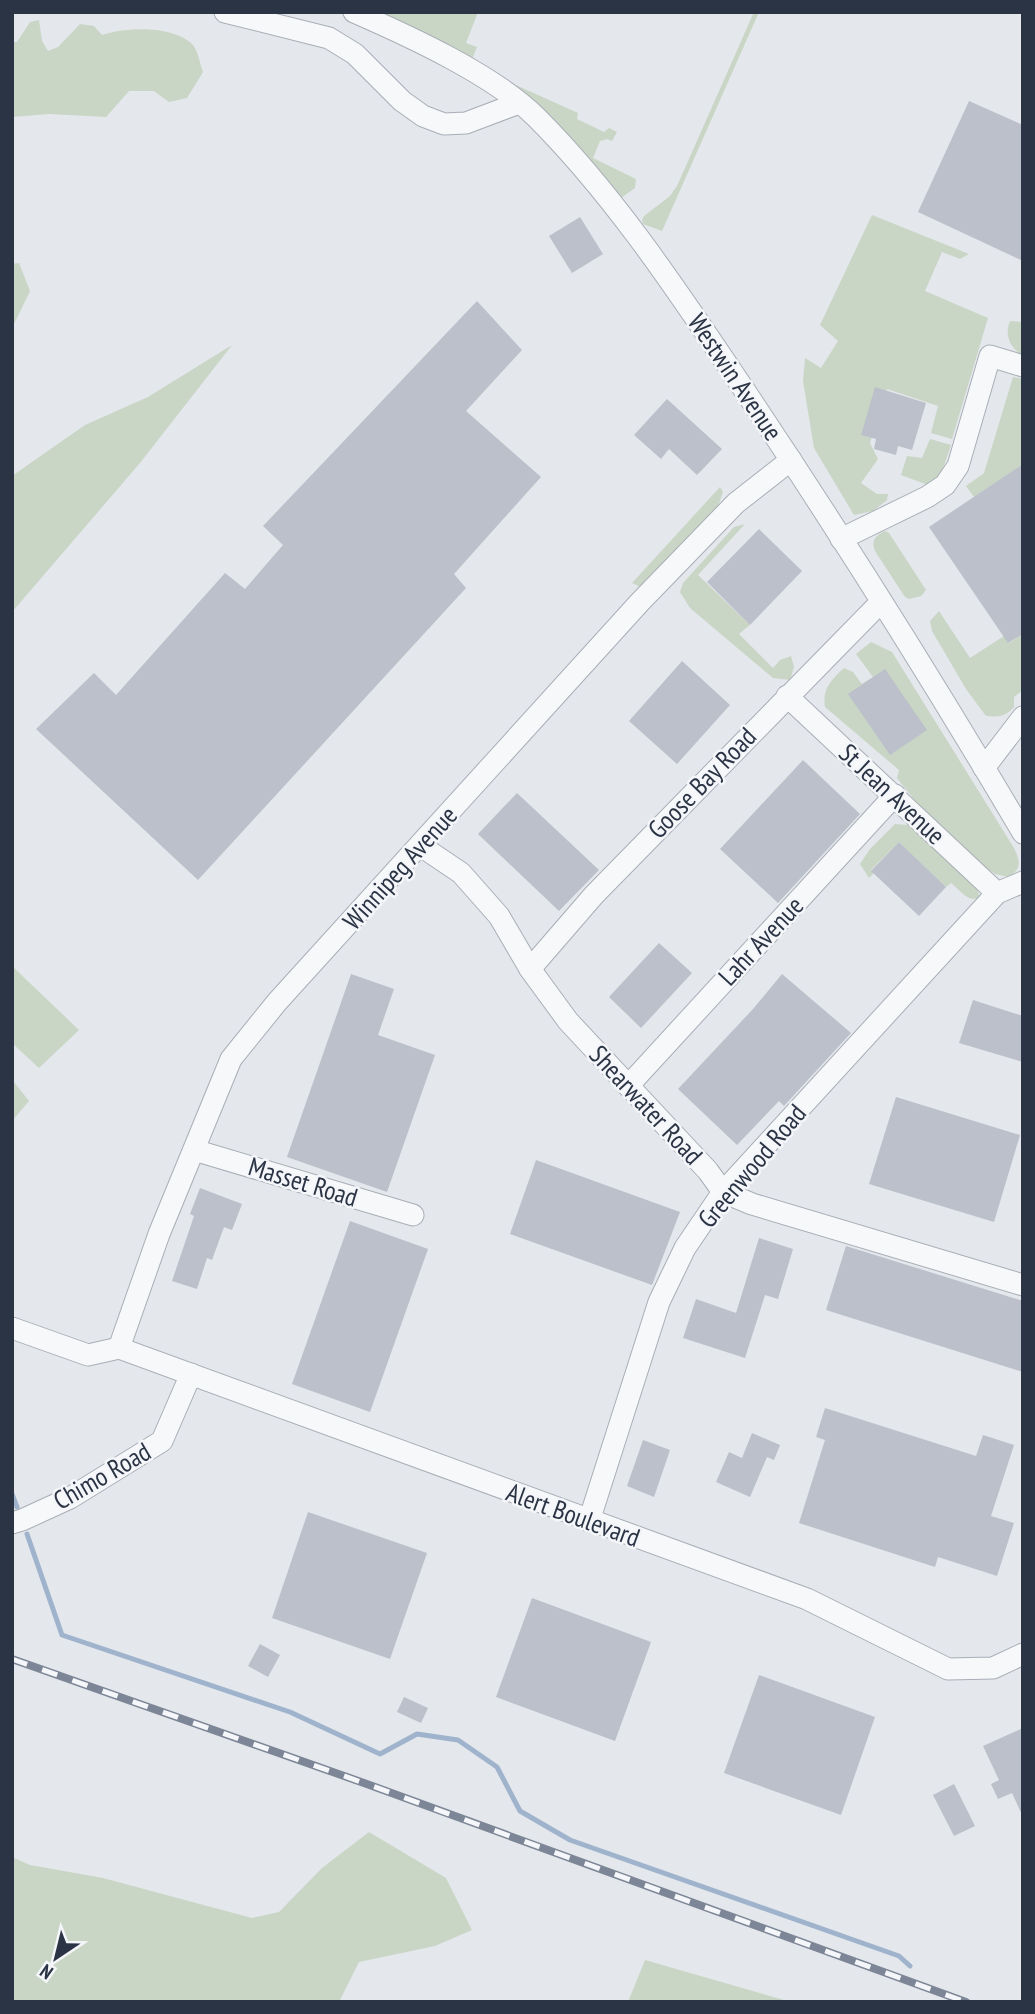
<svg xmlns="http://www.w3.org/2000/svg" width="1035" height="2014" font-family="'PT Sans Narrow',sans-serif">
	<rect width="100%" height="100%" fill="#e4e7ec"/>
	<g fill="#c9d6c5">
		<path d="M379,12H478L466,43L477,47L472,59Z"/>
		<path d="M754,12H759L662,231L643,224L642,220L644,216L670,196L677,186Z"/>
		<path d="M39,20L42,41L48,51L58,47L80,24L94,26L102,35C125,27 174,25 193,45C198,51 200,64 203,72L187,98L169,102L154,91H129L106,117L49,114L12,117V42H17L30,22Z"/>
		<path d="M500,78L578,113L577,119L604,132L609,128L617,132L612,141L607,139L600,141L593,158L636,179L635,188L621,198L606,180Z"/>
		<path d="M872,215L969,254L960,259L942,252L925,291L988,318L952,439L931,433L938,406L887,389L870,443L878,459L861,483L877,494H888L887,500L873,511L854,515L814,448L803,381L805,358L821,368L838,341L820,325Z"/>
		<path d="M19,263L30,291L12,328V264Z"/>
		<path d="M1010,321L1023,322V356C1010,348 1004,335 1010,321Z"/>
		<path d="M232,345L140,463L12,612V476L85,425L148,397Z"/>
		<path d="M1013,377L1023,379V464L974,497L966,486L984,473Z"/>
		<path d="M930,439L951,445L939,480L928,485L901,475L907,456L922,458Z"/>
		<path d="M720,487L723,492L717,509L641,587L632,583Z"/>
		<path d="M745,524L698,575L750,625L739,634L773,668L780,660L791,656L794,667L790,680L773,678L690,608L680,592L683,583L734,527Z"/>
		<path d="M885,531L889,533L926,590L921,596L909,599L905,597L875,551C871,540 875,536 885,531Z"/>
		<path d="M939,611L970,658L1004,636L1009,643L1023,634V690L1014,697V707C1005,717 999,717 986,716L966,689L932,631L930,621Z"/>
		<path d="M871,642L892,652L1014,848C1020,861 1022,868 1009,877L995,874L981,864L920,807L897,778L899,770L825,707C822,689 831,680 844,668L853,672L862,684L873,677L856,654Z"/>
		<path d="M895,824L907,825L915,829L976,887L980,897C969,904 960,890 951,883L946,887L899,842L871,870L874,873L869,878L860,864L870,849Z"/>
		<path d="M12,966L79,1030L39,1068L12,1043Z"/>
		<path d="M14,1082L29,1101L12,1121V1083Z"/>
		<path d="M369,1832L446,1878L472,1930L435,1946L359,1962L339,2002H12V1857L30,1865L103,1878L252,1918L279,1912L322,1868Z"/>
		<path d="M645,1960L791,2002H628Z"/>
	</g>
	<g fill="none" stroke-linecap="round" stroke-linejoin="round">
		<g stroke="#9fb4cc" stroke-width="5">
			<path d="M12,1494L17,1507"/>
			<path d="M27,1534L62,1635L290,1712L380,1754L417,1734L458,1740L497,1767L520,1811L570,1840L899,1956L910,1966"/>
		</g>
	</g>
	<g fill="#bbc0ca">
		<path d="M969,101L1023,125V261L918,212Z"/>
		<path d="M580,217L603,254L572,273L549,236Z"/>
		<path d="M477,301L522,350L466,411L541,477L454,574L466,588L198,880L36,729L94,673L116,695L225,573L245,589L283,545L263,526Z"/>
		<path d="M875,387L926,403L912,450L898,446L896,455L874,449L876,439L861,435Z"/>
		<path d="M667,399L722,449L697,475L669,449L661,459L634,435Z"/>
		<path d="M1023,464V634L1008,643L929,527Z"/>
		<path d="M759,529L802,571L750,625L707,582Z"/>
		<path d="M682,661L730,705L677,764L629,721Z"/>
		<path d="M885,669L927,730L890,755L848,694Z"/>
		<path d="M803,760L860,814L778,903L720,849Z"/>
		<path d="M517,793L599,870L559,911L478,834Z"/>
		<path d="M899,842L946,887L919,916L871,871Z"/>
		<path d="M659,943L692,973L641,1028L609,997Z"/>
		<path d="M351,974L394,989L378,1035L435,1055L387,1192L287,1157Z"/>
		<path d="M782,974L851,1033L784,1106L779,1101L737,1145L678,1089L753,1009Z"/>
		<path d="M973,1000L1023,1016V1062L959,1043Z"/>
		<path d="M896,1097L1020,1135L994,1222L869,1184Z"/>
		<path d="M536,1160L680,1212L652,1285L510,1234Z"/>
		<path d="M200,1188L242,1204L232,1230L224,1227L212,1260L207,1258L197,1289L172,1281L194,1216L190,1214Z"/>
		<path d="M350,1221L428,1249L370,1412L292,1384Z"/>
		<path d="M759,1238L793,1249L778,1299L765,1295L745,1358L683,1338L696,1299L736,1313Z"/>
		<path d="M846,1246L1023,1301V1372L826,1310Z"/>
		<path d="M825,1408L976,1456L983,1435L1014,1445L991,1516L1014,1523L997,1576L938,1557L935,1567L799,1523L825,1440L816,1437Z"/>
		<path d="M752,1433L780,1445L774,1460L767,1457L750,1497L716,1482L729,1452L742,1458Z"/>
		<path d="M643,1440L670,1450L654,1497L627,1486Z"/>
		<path d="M308,1512L427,1553L390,1659L272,1618Z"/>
		<path d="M532,1598L651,1642L615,1741L496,1697Z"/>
		<path d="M260,1644L280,1655L268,1677L248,1666Z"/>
		<path d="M759,1675L875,1717L841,1815L724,1773Z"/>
		<path d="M404,1697L428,1708L421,1723L397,1712Z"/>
		<path d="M1023,1728V1817L1012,1793L998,1799L991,1784L999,1780L983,1746Z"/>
		<path d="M954,1784L975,1826L954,1836L933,1795Z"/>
	</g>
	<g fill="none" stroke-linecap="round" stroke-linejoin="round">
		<g stroke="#a9aeb7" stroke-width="23">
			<g id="minor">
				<path d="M225,12L329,38L355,54L402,101L423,116L444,124L466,123L519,103"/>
				<path d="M354,12C409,36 494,75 536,117C616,197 680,295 743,388C840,533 934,682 1023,833"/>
				<path d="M841,539L927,497L945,485L958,466L990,356L1023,366"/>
				<path d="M787,696L997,893"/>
				<path d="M984,768L1023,717"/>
				<path d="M421,846L461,873L499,916L530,969L568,1021L708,1171L723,1192L752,1204L1023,1285"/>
				<path d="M530,969L594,895L880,603"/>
				<path d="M628,1086L895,795"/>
				<path d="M194,1150L413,1215"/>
				<path d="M12,1328L88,1355L119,1348"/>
				<path d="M119,1348L159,1234L231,1059L277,1002L640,602L736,503L791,460"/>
				<path d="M119,1348L807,1599L948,1669L993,1668L1023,1654"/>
				<path d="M589,1521L659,1302L685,1248L723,1192L997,893L1023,882"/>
				<path d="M12,1523L22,1520L70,1498L162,1441L191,1374"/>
			</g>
		</g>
		<use href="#minor" stroke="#f7f8fa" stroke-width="21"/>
		<g stroke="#7d8696" stroke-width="8">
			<path id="rail" d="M12,1659L364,1783L966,2002"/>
		</g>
		<use href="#rail" stroke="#f4f6f9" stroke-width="5" stroke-dasharray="16" stroke-linecap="butt"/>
	</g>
	<g text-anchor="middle" stroke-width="5" stroke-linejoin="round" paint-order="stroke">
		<g font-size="26" fill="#2b3445" stroke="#f4f6f9">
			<text transform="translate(735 377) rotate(56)" y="9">Westwin Avenue</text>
			<text transform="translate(702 783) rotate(-46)" y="9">Goose Bay Road</text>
			<text transform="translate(892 794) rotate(43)" y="9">St Jean Avenue</text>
			<text transform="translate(400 868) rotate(-48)" y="9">Winnipeg Avenue</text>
			<text transform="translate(761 941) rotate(-47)" y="9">Lahr Avenue</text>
			<text transform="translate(646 1105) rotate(47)" y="9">Shearwater Road</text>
			<text transform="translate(752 1166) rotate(-50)" y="9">Greenwood Road</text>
			<text transform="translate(303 1182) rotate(17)" y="9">Masset Road</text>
			<text transform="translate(102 1476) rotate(-30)" y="9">Chimo Road</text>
			<text transform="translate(573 1515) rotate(20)" y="9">Alert Boulevard</text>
		</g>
	</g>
	<rect width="1035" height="2014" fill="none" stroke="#2b3445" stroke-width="28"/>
	<g transform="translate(56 1958) rotate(215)" stroke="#f4f6f9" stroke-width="5" paint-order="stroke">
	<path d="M0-5L12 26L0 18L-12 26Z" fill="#2b3445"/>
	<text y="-10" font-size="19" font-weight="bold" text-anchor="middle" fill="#2b3445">N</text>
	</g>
</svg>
